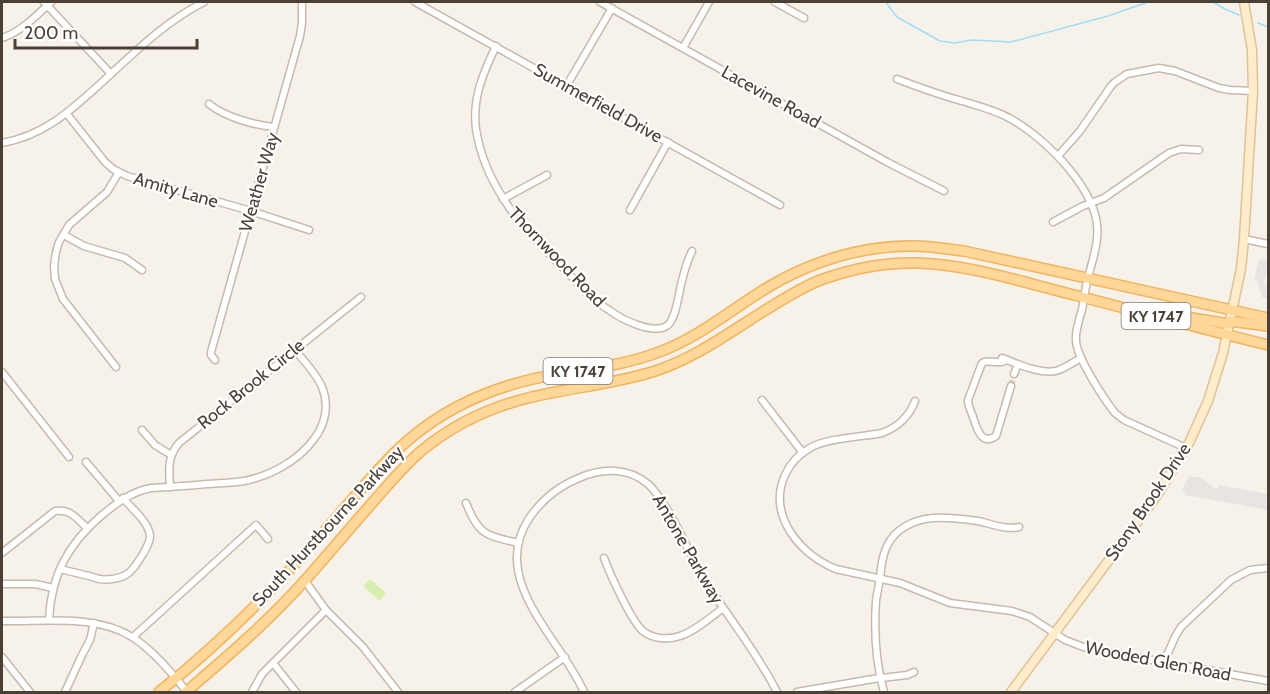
<svg xmlns="http://www.w3.org/2000/svg" width="1270" height="694" font-family="Cabin,sans-serif">
	<rect width="100%" height="100%" fill="#f6f1e9"/>
	<path fill="#d8eeae" d="M370,579L386,593L380,601L363,586Z"/>
	<g fill="#e7e4e1">
		<path d="M1259,259L1268,260V266L1264,282L1268,289V299L1261,297L1262,293L1258,285V281H1254Z"/>
		<path d="M1189,476L1193,477H1200L1215,489H1218L1219,485L1268,494V510L1185,495V491L1182,490Z"/>
	</g>
	<g fill="none" stroke-linecap="round" stroke-linejoin="round">
		<g stroke="#a0def8" stroke-width="1.5">
			<path d="M887,2V4L897,17L940,41L955,43L972,40L1011,42L1108,16L1148,2"/>
			<path d="M1213,2L1225,9L1239,15"/>
			<path d="M1258,23L1268,27"/>
		</g>
		<path stroke="#d4cec5" stroke-width="6" stroke-dasharray="6 3" stroke-linecap="butt" d="M1011,386L1014,374"/>
		<g stroke="#c6baad" stroke-width="9">
			<g id="street">
				<path d="M44,2L111,74"/>
				<path d="M415,2L780,205"/>
				<path d="M600,2L887,162L944,191"/>
				<path d="M775,2L804,18"/>
				<path d="M2,38C21,32 37,15 51,2"/>
				<path d="M496,46C483,73 472,99 476,129C480,155 491,180 505,201C521,227 544,248 565,270C579,284 592,300 609,310C621,319 654,336 668,325C677,317 679,289 683,277C685,268 688,260 692,251"/>
				<path d="M683,48L709,2"/>
				<path d="M897,79C918,87 940,95 962,101C978,106 995,110 1009,118C1045,137 1103,194 1097,238C1096,252 1091,265 1088,278C1085,289 1084,299 1082,310C1079,320 1075,331 1076,341C1077,358 1104,399 1115,413L1124,420L1186,448"/>
				<path d="M567,85L612,8"/>
				<path d="M209,104C225,117 254,125 274,127"/>
				<path d="M67,114L105,162L113,169L127,176L251,211L309,230"/>
				<path d="M2,143C43,136 69,112 99,85C132,55 164,22 204,2"/>
				<path d="M1058,156L1080,131L1111,86L1115,82L1127,74L1159,68L1175,71L1219,88L1230,90L1253,91"/>
				<path d="M503,199L547,175"/>
				<path d="M630,210L668,142"/>
				<path d="M1053,222L1083,206L1104,198L1169,153L1181,149L1199,150"/>
				<path d="M64,235L84,246L125,258L142,270"/>
				<path d="M1244,239L1268,244"/>
				<path d="M1002,358C1017,364 1044,376 1059,370C1066,367 1074,362 1081,358"/>
				<path d="M215,360L211,355V352L300,36L302,23V2"/>
				<path d="M1007,360C996,366 990,358 982,363L968,400C968,406 970,409 972,414C976,425 980,447 996,436L1011,386"/>
				<path d="M116,367L63,299L55,279L54,266L56,252L59,242L69,225L107,192L119,172"/>
				<path d="M2,372L69,457"/>
				<path d="M1014,374L1018,364"/>
				<path d="M762,400L803,453"/>
				<path d="M915,401C909,417 898,427 882,433C862,437 826,438 810,448C799,454 790,464 785,475C767,515 800,555 836,569L900,583L950,603L1012,611L1030,617L1065,640L1086,648L1268,681"/>
				<path d="M142,430L155,445L171,455"/>
				<path d="M86,462L119,501"/>
				<path d="M170,487C169,470 167,457 179,443L361,297"/>
				<path d="M466,503C479,536 486,535 518,543"/>
				<path d="M2,553L55,511C71,509 76,518 87,528"/>
				<path d="M604,558C610,574 632,623 644,632C654,639 668,640 680,636C695,631 710,618 723,608"/>
				<path d="M60,569L93,577C99,580 105,580 112,579C130,577 134,568 143,554C146,548 150,543 150,536C149,522 132,509 123,498"/>
				<path d="M305,581L326,610L363,647L398,692"/>
				<path d="M2,584H35L53,588"/>
				<path d="M49,620C51,575 68,544 102,515C118,502 131,492 151,488C170,487 188,486 207,484C219,483 232,483 244,481C270,476 298,461 314,439C326,424 329,404 322,387C316,373 304,361 294,349"/>
				<path d="M2,621C43,622 96,614 132,637C153,650 172,673 187,692"/>
				<path d="M133,637L256,525L268,539"/>
				<path d="M2,657L30,692"/>
				<path d="M1164,662L1175,637L1181,627L1231,580L1250,570L1268,568"/>
				<path d="M273,663L296,692"/>
				<path d="M65,692L82,655L90,640L94,623"/>
				<path d="M252,692L262,674L326,610"/>
				<path d="M515,692L565,657"/>
				<path d="M584,692C561,639 487,579 530,517C542,500 559,486 579,478C602,468 628,467 648,484C656,491 661,500 667,509C682,534 693,561 708,585C731,621 758,654 777,692"/>
				<path d="M797,692L873,679L907,675L914,672"/>
				<path d="M884,692C876,664 874,631 876,601C877,593 879,585 880,578C881,567 882,556 887,546C895,529 913,520 932,518C947,517 963,519 978,521C992,524 1005,530 1019,527"/>
			</g>
		</g>
		<g stroke="#dec396" stroke-width="11">
			<path id="secondary" d="M1011,692L1158,494L1189,443L1208,401L1223,353L1241,269L1244,239L1253,91L1252,50L1244,2"/>
		</g>
		<g stroke="#f1b45c" stroke-width="12">
			<g id="primary">
				<path d="M1167,314L1229,324"/>
				<path d="M1230,321L1268,326"/>
				<path d="M159,692C209,652 255,608 298,561C320,537 341,512 362,488C378,470 393,452 412,437C448,407 492,388 537,378C578,370 620,367 659,352C700,337 733,308 770,286C813,261 862,246 912,246C930,246 947,249 964,251L1268,318"/>
				<path d="M186,692C228,656 271,619 308,577C330,552 351,527 373,502C388,485 403,467 420,452C450,427 486,409 524,399C566,388 610,385 652,372C700,357 739,325 782,300C796,292 810,283 826,278C855,268 888,262 918,263C974,265 1028,284 1082,297C1144,313 1206,330 1268,345"/>
			</g>
		</g>
		<use href="#street" stroke="#fff" stroke-width="6"/>
		<use href="#secondary" stroke="#ffecca" stroke-width="8"/>
		<use href="#primary" stroke="#ffd799" stroke-width="9"/>
	</g>
	<g text-anchor="middle" stroke-width="4.5" stroke-linejoin="round" paint-order="stroke">
		<g fill="#fff" stroke="#817972" stroke-width="1.5">
			<rect x="1121.5" y="303" width="69" height="26" rx="4.5"/>
			<rect x="543.5" y="358" width="69" height="26" rx="4.5"/>
		</g>
		<g font-size="16" font-weight="bold" fill="#4b4036">
			<text x="1156" y="322">KY 1747</text>
			<text x="578" y="377">KY 1747</text>
		</g>
		<g font-size="18" fill="#4b4036" stroke="#fff">
			<text transform="translate(771 97) rotate(29)" y="6">Lacevine Road</text>
			<text transform="translate(598 103) rotate(29)" y="6">Summerfield Drive</text>
			<text transform="translate(259 182) rotate(-74)" y="6">Weather Way</text>
			<text transform="translate(176 190) rotate(16)" y="6">Amity Lane</text>
			<text transform="translate(557 257) rotate(46)" y="6">Thornwood Road</text>
			<text transform="translate(251 384) rotate(-39)" y="6">Rock Brook Circle</text>
			<text transform="translate(1148 502) rotate(-56)" y="6">Stony Brook Drive</text>
			<text transform="translate(328 526) rotate(-47)" y="6">South Hurstbourne Parkway</text>
			<text transform="translate(688 549) rotate(60)" y="6">Antone Parkway</text>
			<text transform="translate(1158 661) rotate(11)" y="6">Wooded Glen Road</text>
		</g>
	</g>
	<rect width="1270" height="694" fill="none" stroke="#4b4036" stroke-width="6"/>
	<path d="M15 39v9h182v-9" fill="none" stroke="#4b4036" stroke-width="3"/>
	<text x="24" y="39" font-size="18" fill="#4b4036" stroke="#ffffff" stroke-width="4.5" paint-order="stroke">200 m</text>
</svg>
